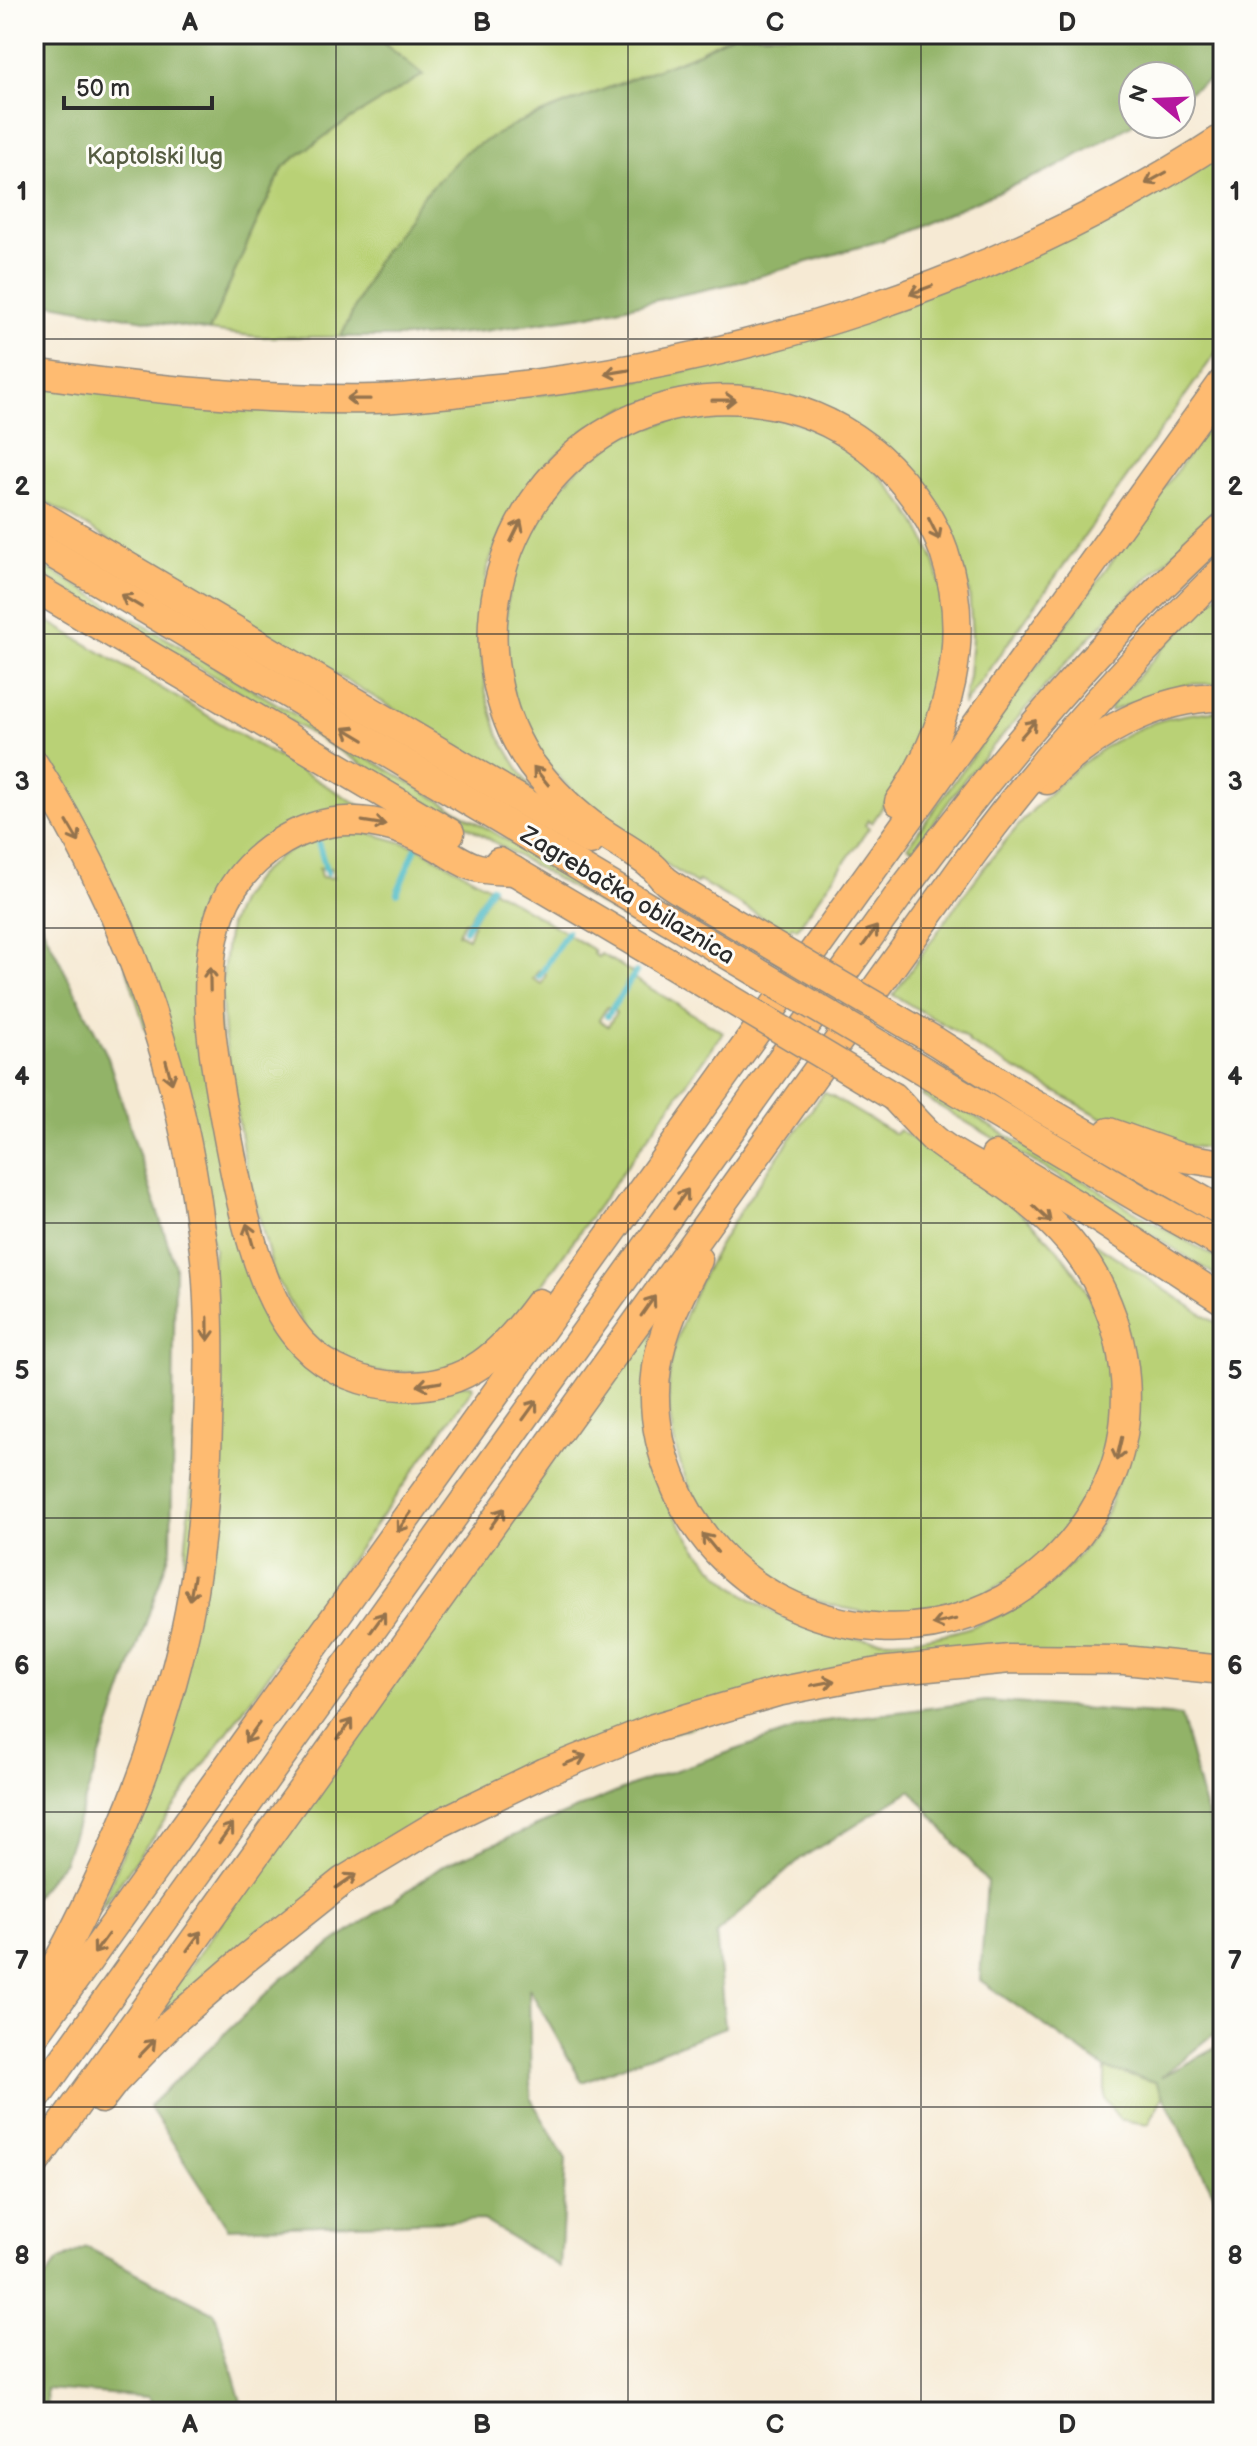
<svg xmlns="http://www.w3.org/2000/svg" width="1257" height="2446" font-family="'Balsamiq Sans',sans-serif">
	<rect width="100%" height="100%" fill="#fdfcf7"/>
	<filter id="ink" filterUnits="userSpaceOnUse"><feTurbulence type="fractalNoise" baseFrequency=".0125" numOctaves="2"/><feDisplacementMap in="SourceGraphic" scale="16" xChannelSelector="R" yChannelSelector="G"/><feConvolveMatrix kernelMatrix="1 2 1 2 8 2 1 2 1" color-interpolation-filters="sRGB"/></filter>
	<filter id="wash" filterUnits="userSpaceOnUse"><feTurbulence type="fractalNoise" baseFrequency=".006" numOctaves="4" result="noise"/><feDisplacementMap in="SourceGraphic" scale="32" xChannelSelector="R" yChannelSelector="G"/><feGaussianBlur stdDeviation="1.8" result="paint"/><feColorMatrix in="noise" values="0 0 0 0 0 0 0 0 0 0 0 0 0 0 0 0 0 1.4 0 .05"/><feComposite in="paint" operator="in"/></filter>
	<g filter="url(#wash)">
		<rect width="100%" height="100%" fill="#f6ead4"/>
		<g fill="#b9d176" stroke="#727e50" stroke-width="2">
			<path d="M372,34H733L691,56L375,264L341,337H261L209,331L254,228L284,166L336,128L423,75Z"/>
			<path d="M1223,153V343L963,706L969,676L972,637L969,591L951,532L812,403L628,407L588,427L540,470L511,511L487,568L480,638L486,693L499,736L532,791L34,495V384L510,398L604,387L709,366Z"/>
			<path d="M1223,406V507L1126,599L1063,666L967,776L914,850L908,846Z"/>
			<path d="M739,412C760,416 784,418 804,425C843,441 874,466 899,498C945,556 954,623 936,693C933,704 931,717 926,728C912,761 892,793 872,823L868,820L865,825L869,828L797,929L792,926L789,931L793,935L699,881L696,884L603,822L546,764L527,734L514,703L504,646L508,590L536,517L577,469L625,435L687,415Z"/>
			<path d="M34,560L662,932L658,939L34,570Z"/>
			<path d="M1223,589V684H1190L1110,711V707L1164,647Z"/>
			<path d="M34,613L364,808L327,811L212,902L230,1207L255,1293L289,1351L323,1376L472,1385L473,1388L99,1912L167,1743L214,1248L79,816L34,740Z"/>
			<path d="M1223,710V1150L1179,1145L1106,1120L969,1043V1041L962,1035L893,995C956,908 1039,771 1140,728C1166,716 1195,713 1223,710Z"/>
			<path d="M369,833L415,846L406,869L417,847L489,887L467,922H464L458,933L468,938L473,925L472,923L492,889L565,932L542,971L539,970L533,979L542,984L546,974L543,972L567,934L595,951L593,954L598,957L601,954L633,973L610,1008L607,1007L599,1020L608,1026L616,1013L613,1010L633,978L723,1032L523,1311L473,1358L432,1373L376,1372L339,1358L309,1334L274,1275L245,1162L224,1034L221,988L229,926L240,899L256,877L279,856L315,838L325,868H319L321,877L334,878L331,868H327L318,838L324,835Z"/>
			<path d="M928,1089L1163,1228L1223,1261V1280L1080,1189L922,1096Z"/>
			<path d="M824,1092L895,1134L899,1130C961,1168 1025,1205 1069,1264C1092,1294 1104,1329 1110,1367C1132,1527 977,1651 825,1603C803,1597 779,1588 761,1574C743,1560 727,1542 712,1524C676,1478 658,1402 675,1345C703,1250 768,1172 824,1092Z"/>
			<path d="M1090,1240L1223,1328V1659L922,1655L461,1799L145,2035L159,2009L649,1326L652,1327V1332C652,1362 653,1392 653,1422C653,1436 650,1452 653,1465C659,1486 669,1506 681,1525C774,1681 1013,1677 1103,1520C1109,1509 1112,1497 1116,1486C1120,1472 1137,1434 1136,1423C1134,1406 1126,1387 1122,1370C1110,1328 1098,1285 1087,1242Z"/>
			<path d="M1105,2068L1156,2082L1163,2096L1149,2124L1120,2120L1105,2100Z"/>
		</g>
		<g fill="#92b367" stroke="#5e6f49" stroke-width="2">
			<path d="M44,34H372L423,75L336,128L284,166L254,228L209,331L34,301V51L39,46Z"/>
			<path d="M733,34H1223V71L1181,97V76H1133V124L1057,167L883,240L739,282L590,315L484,331L422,337H341L375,264L422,197L465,152L517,123L691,56Z"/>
			<path d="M34,910L107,1055L175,1266L171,1549L64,1861L34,1897Z"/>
			<path d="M986,1701L1181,1716L1223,1877V1921L1214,2034L1161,2077L1223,2044V2212L1156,2082L1105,2068L980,1980L987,1882L911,1790L800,1859L716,1934L725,2027L582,2082L529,1988L531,2099L566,2159L560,2267L483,2220L228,2228L149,2106L282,1979L444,1865L641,1782L818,1722Z"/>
			<path d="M86,2247L215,2313L244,2412H158L148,2397L46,2389L47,2412H34V2292L58,2261Z"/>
		</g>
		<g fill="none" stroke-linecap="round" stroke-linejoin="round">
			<g stroke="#4ebbc6" stroke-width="6">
				<path d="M316,835L327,873"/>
				<path d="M397,893L417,845"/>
				<path d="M465,930L491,887"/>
				<path d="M539,977L567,932"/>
				<path d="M607,1016L636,972"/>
			</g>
		</g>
	</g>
	<g filter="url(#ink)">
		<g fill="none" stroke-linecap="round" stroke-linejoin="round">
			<g stroke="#908a80" stroke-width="31">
				<g id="motorway">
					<path d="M34,373C147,389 261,401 375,399C412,398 450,393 487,389C747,363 1004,281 1223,138"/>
					<path d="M34,511L590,841"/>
					<path d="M34,543L686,930"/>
					<path d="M34,587L450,833"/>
					<path d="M34,764C122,903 179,1060 200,1223C203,1242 206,1262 207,1281C210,1329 210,1377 208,1425C206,1503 197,1590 177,1665C157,1744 128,1819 93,1892C75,1930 57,1966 34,2002"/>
					<path d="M1047,780C1091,734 1158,696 1223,697"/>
					<path d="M499,862L665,960"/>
					<path d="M514,871C501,870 484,871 472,866C459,861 447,852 435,845C398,825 355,813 313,827C272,840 234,873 220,915C197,984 216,1073 229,1143C238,1190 248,1238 266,1283C275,1305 287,1327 303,1344C328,1371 366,1385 401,1386C467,1389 503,1352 539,1303"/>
					<path d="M704,905C691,897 678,890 666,881C661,877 658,871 653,867C637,853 617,843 600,831C574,813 550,789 531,764C501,721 488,663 494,611C510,467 643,371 785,407C824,417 861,438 889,467C913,492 933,520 944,552C973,638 949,730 899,802"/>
					<path d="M935,1041L1028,1100L1223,1212"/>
					<path d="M917,1067L1140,1199L1223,1245"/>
					<path d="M1109,1132L1179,1157L1223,1164"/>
					<path d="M995,1156L1087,1211L1223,1300"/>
					<path d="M698,1260C681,1293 662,1329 657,1367C651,1407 659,1449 675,1486C695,1535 734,1576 781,1600C907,1665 1050,1612 1108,1484C1137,1419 1129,1342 1096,1280C1073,1237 1034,1203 993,1176C974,1164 951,1154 934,1139C920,1126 907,1111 894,1097"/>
					<path d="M34,2036L1223,382"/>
					<path d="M101,2099L115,2081L172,2022L245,1959L343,1881L436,1825L545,1772L654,1728L777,1692L878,1672L1010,1659L1124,1660L1223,1670"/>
					<path d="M34,2101L902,891C1000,760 1102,638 1223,528"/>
					<path d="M34,2164L973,853C1048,751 1133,659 1223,570"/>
				</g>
			</g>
			<use href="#motorway" stroke="#febb71" stroke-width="28"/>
			<g stroke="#908a80" stroke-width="31" stroke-linecap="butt">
				<g id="motorway-bridge">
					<path d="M704,905L935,1041"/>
					<path d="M686,930L917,1067"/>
					<path d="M665,960L894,1097"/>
				</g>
			</g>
			<use href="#motorway-bridge" stroke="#febb71" stroke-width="28"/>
		</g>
		<defs><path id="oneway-shaft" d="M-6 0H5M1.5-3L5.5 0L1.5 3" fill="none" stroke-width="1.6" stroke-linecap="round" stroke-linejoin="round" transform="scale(2)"/></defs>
		<g stroke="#94734e">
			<use href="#oneway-shaft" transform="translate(1156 178) rotate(151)"/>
			<use href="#oneway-shaft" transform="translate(921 290) rotate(159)"/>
			<use href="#oneway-shaft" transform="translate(617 372) rotate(171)"/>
			<use href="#oneway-shaft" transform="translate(358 399) rotate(-179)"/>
			<use href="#oneway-shaft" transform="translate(724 400) rotate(-1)"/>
			<use href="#oneway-shaft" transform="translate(934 529) rotate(63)"/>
			<use href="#oneway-shaft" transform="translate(516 531) rotate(-64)"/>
			<use href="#oneway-shaft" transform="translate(131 601) rotate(-149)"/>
			<use href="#oneway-shaft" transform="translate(1028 729) rotate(-49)"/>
			<use href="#oneway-shaft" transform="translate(354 734) rotate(-149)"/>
			<use href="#oneway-shaft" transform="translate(541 776) rotate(-129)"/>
			<use href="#oneway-shaft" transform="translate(374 823) rotate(9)"/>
			<use href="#oneway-shaft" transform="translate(73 832) rotate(60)"/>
			<use href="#oneway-shaft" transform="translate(870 936) rotate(-54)"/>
			<use href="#oneway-shaft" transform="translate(210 979) rotate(-91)"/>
			<use href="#oneway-shaft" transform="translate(169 1072) rotate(75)"/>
			<use href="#oneway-shaft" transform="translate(681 1199) rotate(-54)"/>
			<use href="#oneway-shaft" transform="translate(1042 1214) rotate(43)"/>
			<use href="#oneway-shaft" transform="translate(250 1235) rotate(-106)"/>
			<use href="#oneway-shaft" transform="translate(648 1306) rotate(-55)"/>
			<use href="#oneway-shaft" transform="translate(208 1329) rotate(89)"/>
			<use href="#oneway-shaft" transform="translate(429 1384) rotate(171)"/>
			<use href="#oneway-shaft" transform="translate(530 1410) rotate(-54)"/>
			<use href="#oneway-shaft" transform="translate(1119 1449) rotate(103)"/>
			<use href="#oneway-shaft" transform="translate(497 1518) rotate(-54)"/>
			<use href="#oneway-shaft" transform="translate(404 1522) rotate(126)"/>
			<use href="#oneway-shaft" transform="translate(710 1543) rotate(-129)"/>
			<use href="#oneway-shaft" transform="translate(192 1588) rotate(100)"/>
			<use href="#oneway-shaft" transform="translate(378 1622) rotate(-54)"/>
			<use href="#oneway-shaft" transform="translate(944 1622) rotate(167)"/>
			<use href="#oneway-shaft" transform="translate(823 1683) rotate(-11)"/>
			<use href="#oneway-shaft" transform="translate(345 1729) rotate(-54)"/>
			<use href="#oneway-shaft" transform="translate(252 1733) rotate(126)"/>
			<use href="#oneway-shaft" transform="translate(575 1760) rotate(-22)"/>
			<use href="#oneway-shaft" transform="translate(226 1833) rotate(-54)"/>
			<use href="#oneway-shaft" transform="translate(346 1881) rotate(-34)"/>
			<use href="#oneway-shaft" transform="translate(194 1941) rotate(-54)"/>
			<use href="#oneway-shaft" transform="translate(101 1944) rotate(126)"/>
			<use href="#oneway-shaft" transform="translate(147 2048) rotate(-46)"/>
		</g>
	</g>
	<path fill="none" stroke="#2b2b2b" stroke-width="2" stroke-opacity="0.55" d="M336,34V2412M628,34V2412M921,34V2412M34,339H1223M34,634H1223M34,928H1223M34,1223H1223M34,1518H1223M34,1812H1223M34,2107H1223"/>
	<g text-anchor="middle" stroke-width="6" stroke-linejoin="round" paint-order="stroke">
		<g font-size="24" fill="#565d42" stroke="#fdfcf7">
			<text x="155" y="164">Kaptolski lug</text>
		</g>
		<g font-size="24" fill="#2b2b2b" stroke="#fdfcf7">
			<text transform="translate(628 895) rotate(31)" y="8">Zagrebačka obilaznica</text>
		</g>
	</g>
	<rect width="1257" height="2446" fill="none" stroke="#fdfcf7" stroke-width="88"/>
	<g transform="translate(1157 100) rotate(289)"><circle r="38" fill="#fdfcf7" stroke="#a9a8a5" stroke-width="2"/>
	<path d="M0-6L14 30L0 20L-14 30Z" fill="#b5179e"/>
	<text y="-12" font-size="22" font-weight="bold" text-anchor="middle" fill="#2b2b2b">N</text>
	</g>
	<path d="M64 96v12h148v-12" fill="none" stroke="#2b2b2b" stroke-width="4"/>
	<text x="76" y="96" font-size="24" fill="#2b2b2b" stroke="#fdfcf7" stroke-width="6" paint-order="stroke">50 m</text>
	<rect x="44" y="44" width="1169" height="2358" fill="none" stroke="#2b2b2b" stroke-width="3"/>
	<g font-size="26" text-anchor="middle" font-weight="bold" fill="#2b2b2b">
		<text x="190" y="31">A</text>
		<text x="482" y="31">B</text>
		<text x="775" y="31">C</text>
		<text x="1067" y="31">D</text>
		<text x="22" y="200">1</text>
		<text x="1235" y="200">1</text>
		<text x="22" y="495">2</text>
		<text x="1235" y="495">2</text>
		<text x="22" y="790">3</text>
		<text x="1235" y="790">3</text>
		<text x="22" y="1085">4</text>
		<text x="1235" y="1085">4</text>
		<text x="22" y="1379">5</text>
		<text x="1235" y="1379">5</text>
		<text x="22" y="1674">6</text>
		<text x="1235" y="1674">6</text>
		<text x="22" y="1969">7</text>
		<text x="1235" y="1969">7</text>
		<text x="22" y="2264">8</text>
		<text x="1235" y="2264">8</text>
		<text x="190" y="2433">A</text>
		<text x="482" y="2433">B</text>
		<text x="775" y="2433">C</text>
		<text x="1067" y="2433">D</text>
	</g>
</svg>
